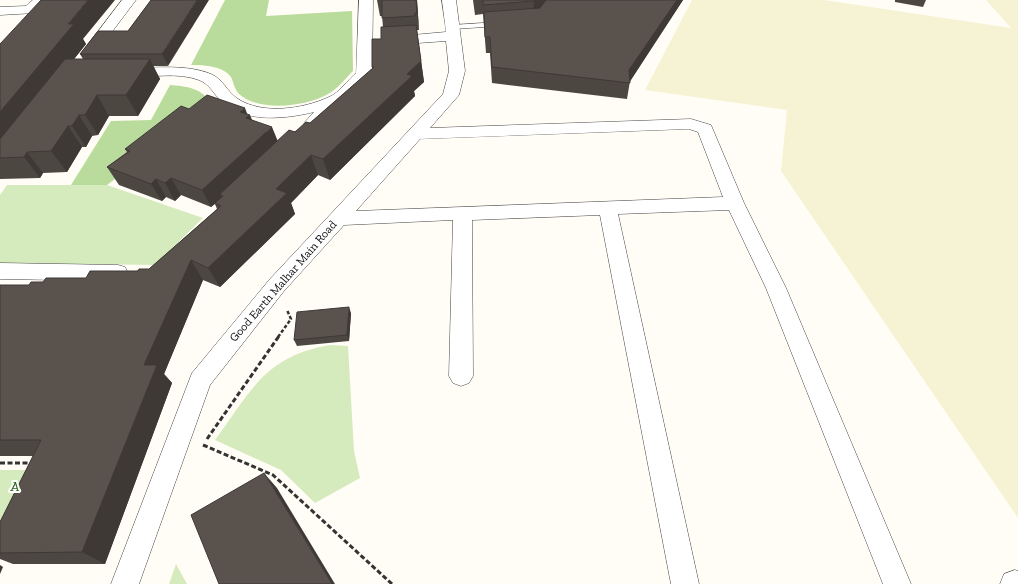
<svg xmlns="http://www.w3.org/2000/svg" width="1018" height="584" font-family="'Zilla Slab',serif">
	<rect width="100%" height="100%" fill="#fffdf5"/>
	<path fill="#f6f3d4" d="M692,0H824L1011,28L986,0H1018V518L781,171L787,110L645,90Z"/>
	<g fill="#d5ebbd">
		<path d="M7,185H107L203,218L155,265L0,263V195Z"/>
		<path d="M330,345L348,346L354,451L360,478L315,503L281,470L215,440C251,391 265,356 330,345Z"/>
		<path d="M0,470H41L0,545Z"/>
		<path d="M176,564L187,584H169Z"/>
	</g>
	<g fill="#b9dc9c">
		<path d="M225,0H269L266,16L352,11L353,71C345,79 337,89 328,94C306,107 258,112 239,94C234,89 234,83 231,77C223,66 204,65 191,65Z"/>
		<path d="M170,85C186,86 203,88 211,104L107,185H71L111,121L151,120Z"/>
	</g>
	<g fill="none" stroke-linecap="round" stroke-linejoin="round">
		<g stroke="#444" stroke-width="1">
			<path id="service" d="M498,22H501V26L453,29L449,27L453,25Z"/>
		</g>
		<g stroke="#444" stroke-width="1">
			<g id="minor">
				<path d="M33,0H47L35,13L0,15V7L26,6Z"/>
				<path d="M122,0H136L93,57L88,58L83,57L81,54Z"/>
				<path d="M359,0H373L372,74L318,127L312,128L306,127L304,123L314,112C286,119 246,123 223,103C214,95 210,84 199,80C178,72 151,77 129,78L124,76L121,73L124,70L129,68C156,68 186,64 211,74C223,79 227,92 238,99C263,115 303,109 329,97C338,94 349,79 356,73Z"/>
				<path d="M442,0H456L465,71L459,95L430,128L691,119L711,125L744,203L786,288L911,584H883L766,288L729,210L618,214L699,584H671L600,215L472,220L473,376L469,383L461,386L453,383L449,376L453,220L344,225L284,291L210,385L139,584H111L192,373L270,279L443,94L449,71L446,41L390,45L385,44L383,41L385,38L390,37L446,32ZM689,129L698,132L723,197L356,211L420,139Z"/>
				<path d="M0,263L118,265L125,267L128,273L125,279L118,281L0,279Z"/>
				<path d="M1015,570L1018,571V584H1000L1004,574Z"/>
			</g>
		</g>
		<path stroke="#333" stroke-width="2.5" stroke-dasharray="3.5 2" stroke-linecap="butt" d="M278,337L291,319L287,310"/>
		<g stroke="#333" stroke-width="3" stroke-dasharray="5 2.5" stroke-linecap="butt">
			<path d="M207,439L279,336"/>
			<path d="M203,445L273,475L392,584"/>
			<path d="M0,463H33"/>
		</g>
		<use href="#service" fill="#fff" fill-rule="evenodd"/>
		<use href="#minor" fill="#fff" fill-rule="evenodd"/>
	</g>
	<g fill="#4d4742">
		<path d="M151,0L168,66H153L160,79L138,116H109L98,135L92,136L86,147H82L67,172L43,173L40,178L0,179V44L83,39L86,44L74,59H83L80,54L128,31Z"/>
		<path d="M377,0H417L419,30H417L424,82L414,91L415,96L330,180L318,175L291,203L295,214L220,287L203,280L164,374L172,383L105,564H13L0,559V522L33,456H0V285H29L43,282L86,278L149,269L217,209L215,204L211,207L181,195L175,201L166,197L162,201L119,185L107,167L127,152L125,149L189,109L247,114L252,120L277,141L310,123L373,68L372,67L381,39L383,27L382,16H380Z"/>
		<path d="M473,0H683L630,81L627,99L492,83L490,53H486L483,14L475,15Z"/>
		<path d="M895,0H926L923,7L895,2Z"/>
		<path d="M351,313L349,341L297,346L294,340Z"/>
	</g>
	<g fill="#3f3936">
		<path d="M88,0H115L83,39L86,44L0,153V112L68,24Z"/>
		<path d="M197,0H209L168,66L162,54Z"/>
		<path d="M416,0H417L419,30L417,13Z"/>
		<path d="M535,0H546L533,17L534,1Z"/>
		<path d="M677,0H683L629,83V70Z"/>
		<path d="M150,59L160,79L138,116L126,95Z"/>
		<path d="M421,61L424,82L414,91L415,96L330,180L323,159L407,74Z"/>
		<path d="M97,95L109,116L98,135L85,115Z"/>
		<path d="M245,108L248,116L250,115L257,132L240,112Z"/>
		<path d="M79,115L92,136L86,147L72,126Z"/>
		<path d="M68,126L82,147L67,172L51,151Z"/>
		<path d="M272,127L279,144L220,194L221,198L211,207L202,190Z"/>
		<path d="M27,152L43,173L40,178L24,157Z"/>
		<path d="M311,155L318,175L291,203L295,214L220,287L208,268L276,189Z"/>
		<path d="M171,178L181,195L175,201L165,183Z"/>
		<path d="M156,179L166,197L162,201L151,184Z"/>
		<path d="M191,260L203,280L164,374L172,383L105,564L82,552L144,365Z"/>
		<path d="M349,307L351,313L349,341L347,335Z"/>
		<path d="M264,473L277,488L335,584H332Z"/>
		<path d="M0,565L3,567L0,574Z"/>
	</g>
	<g fill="#5a524d" stroke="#3f3936">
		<path d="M41,0H88L68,24H74L0,112V44Z"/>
		<path d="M151,0H197L162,54H80L98,31H128Z"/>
		<path d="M382,0H416L417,13H415V16L382,18Z"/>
		<path d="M483,0H535L534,1L483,5Z"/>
		<path d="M546,0H677L629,70L630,83L492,67L490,37H485L484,12L540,8Z"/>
		<path d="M416,25L421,61L407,74L412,76L323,159L311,155L276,189L287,193L208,268L191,260L144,365H157L82,552L0,553V522L41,440H0V285H29L31,282H43L46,278H86L90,271H138L139,269H149L221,206L215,203L223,196L220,194L289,130L295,132L306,122L310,123L374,67H372V39H381V27Z"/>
		<path d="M65,59H150L126,95H97L85,115H79L72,126H68L51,151L27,152L24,157L0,158V139Z"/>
		<path d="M207,95L245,108L240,112L250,115L246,118L272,127L202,190L171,178L165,183L156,179L151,184L107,167L130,151L125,149L181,106L189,109Z"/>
		<path d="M349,307L347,335L294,340L297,312Z"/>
		<path d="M264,473L332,584H219L191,515Z"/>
	</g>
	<g text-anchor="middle" stroke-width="4" stroke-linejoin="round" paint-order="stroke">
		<g font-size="12" fill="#111" stroke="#fff">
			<text transform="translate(283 281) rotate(-49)" y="4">Good Earth Malhar Main Road</text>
		</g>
		<g font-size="14" font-style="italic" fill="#2f6b1f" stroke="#fff">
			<text x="15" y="491">A</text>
		</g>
	</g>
</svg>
